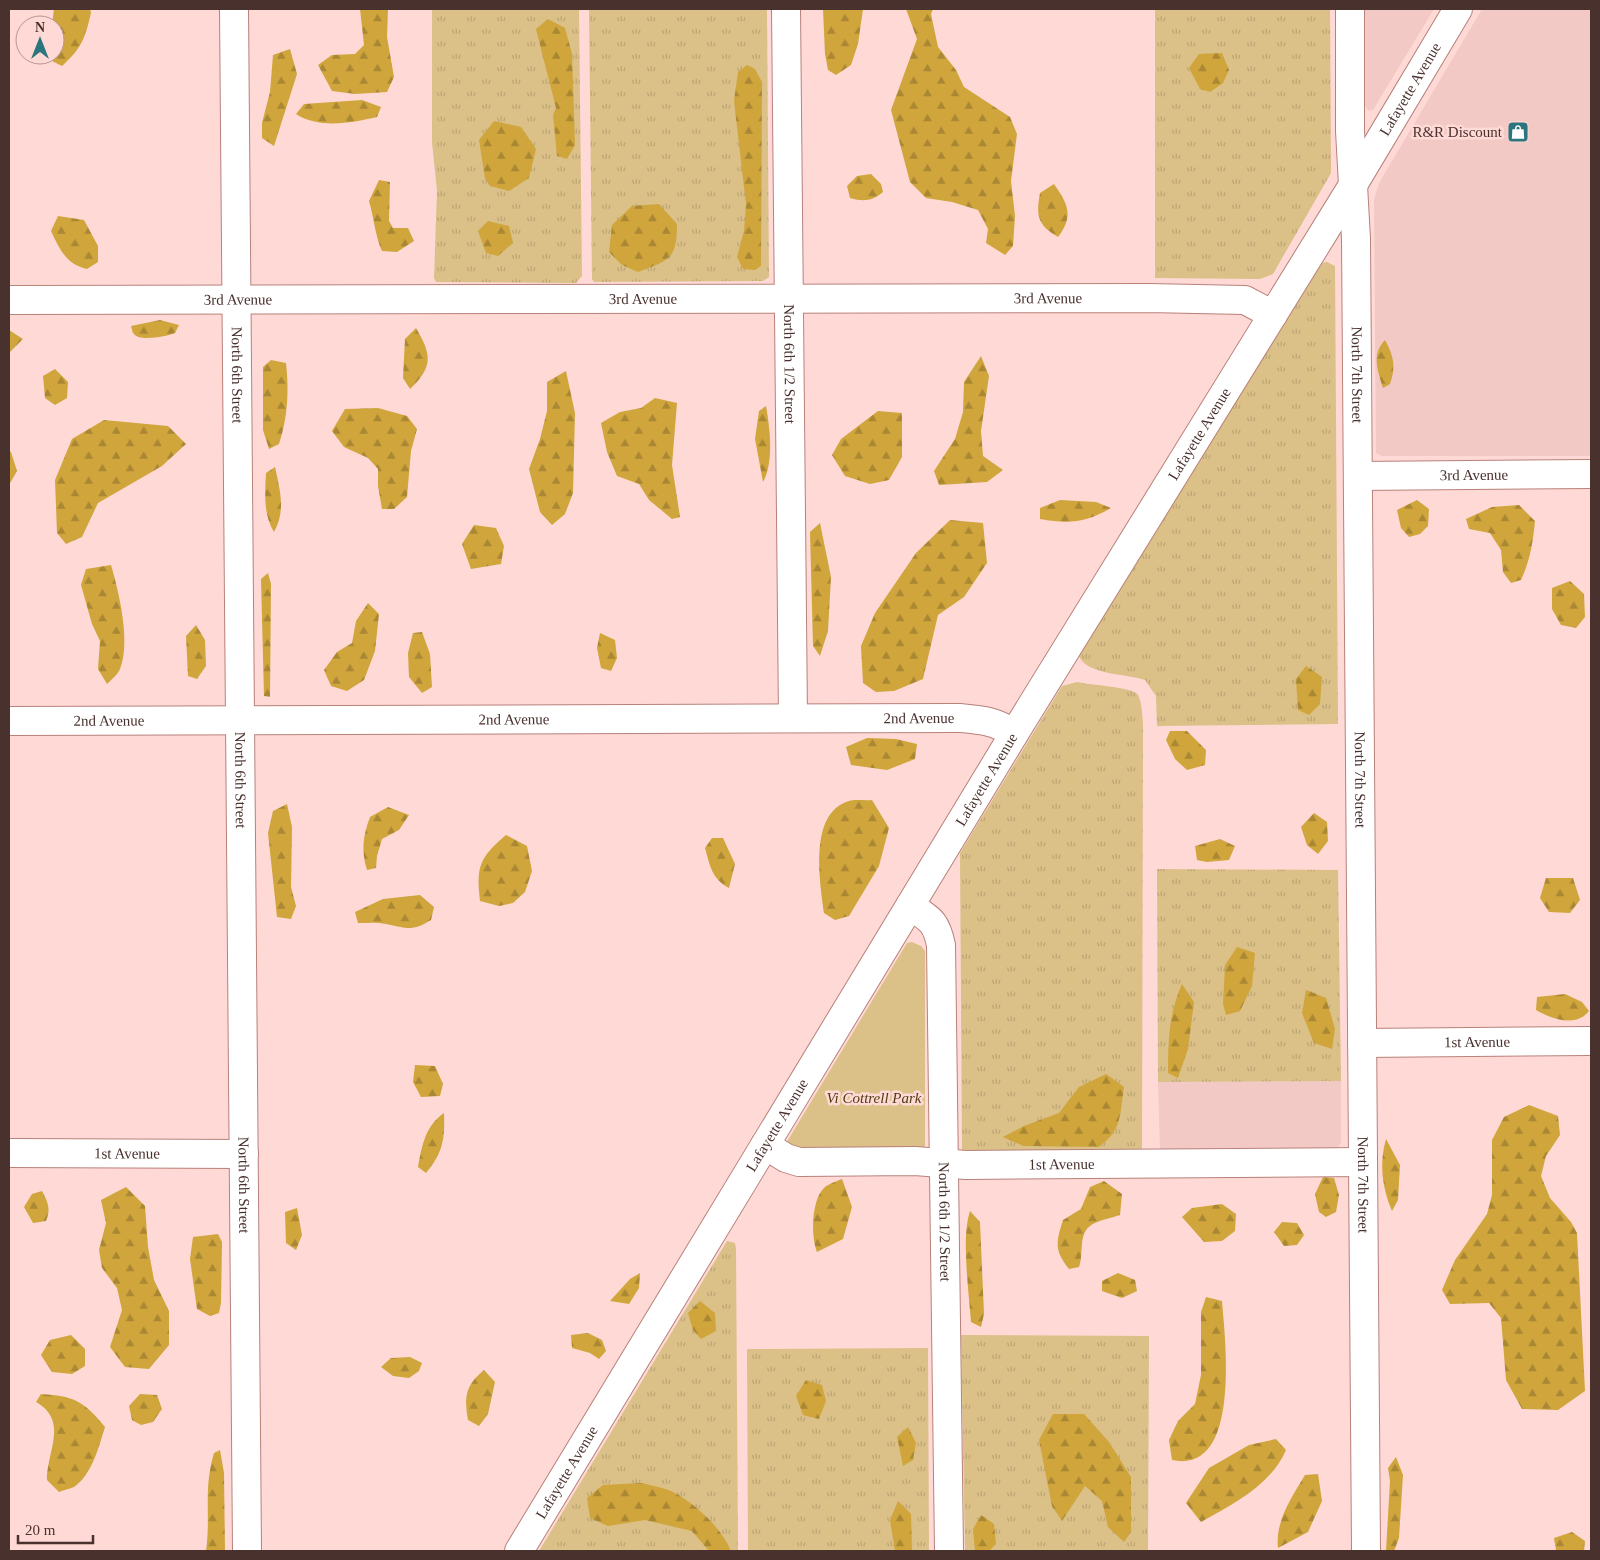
<svg xmlns="http://www.w3.org/2000/svg" width="1600" height="1560" font-family="Georgia,serif">
	<defs>
		<pattern id="grass-tufts" width="24" height="20" patternUnits="userSpaceOnUse" patternTransform="scale(1.25)"><rect width="24" height="20" fill="#dbc087"/><path d="M3 7l-1-3M5 7V3M7 7l1-3M15 17l-1-3M17 17v-4M19 17l1-3" fill="none" stroke="#bda575"/></pattern>
		<pattern id="forest-firs" width="22" height="20" patternUnits="userSpaceOnUse" patternTransform="scale(1.25)"><rect width="22" height="20" fill="#cfa53c"/><path d="M5 1l3.5 6h-7zM16 11l3.5 6h-7z" fill="#aa8733"/></pattern>
	</defs>
	<rect width="100%" height="100%" fill="#ffd9d5"/>
	<g fill="#f2c9c4">
		<path d="M1364,9H1434L1373,110L1369,111L1365,106Z"/>
		<path d="M1482,9H1591V456H1382L1376,453L1374,200L1379,183Z"/>
		<path d="M1341,1081V1143L1337,1149L1160,1151L1158,1082Z"/>
	</g>
	<g fill="url(#grass-tufts)">
		<path d="M432,9H579L582,276L576,283L436,282L434,278L437,191L432,142Z"/>
		<path d="M589,9H767L769,277L763,281L594,282L592,279Z"/>
		<path d="M1155,9H1330L1331,173L1273,274L1260,279L1155,278Z"/>
		<path d="M1327,262L1335,266L1338,724L1157,726L1156,696L1145,680C1129,674 1086,675 1079,656L1322,263Z"/>
		<path d="M1077,682C1089,685 1134,687 1138,695C1142,702 1142,715 1143,723L1142,1151L964,1152L962,1150L960,853L1062,686Z"/>
		<path d="M1157,869L1338,870L1341,1081L1158,1082Z"/>
		<path d="M727,1241L735,1243L736,1249L738,1551H539Z"/>
		<path d="M961,1335L1149,1336L1148,1551H965Z"/>
		<path d="M928,1348L929,1551H748L747,1349Z"/>
	</g>
	<g fill="url(#forest-firs)">
		<path d="M54,9H90L91,13C85,38 82,48 62,66L52,61V55H55V25H52Z"/>
		<path d="M360,9H388L387,37L394,77L387,92L355,94L332,91L318,65L332,55L355,54L364,45Z"/>
		<path d="M823,9H863L858,44L851,65L836,75L828,70L825,54Z"/>
		<path d="M906,9H933L931,14L938,47L956,70L964,87L1010,117L1017,134L1011,181L1015,216L1013,246L1005,255L986,243L988,229L978,210L952,202L926,198L910,182L891,110L917,39Z"/>
		<path d="M548,19L565,28L572,54L575,145L567,159L557,156L553,115L556,108L536,29Z"/>
		<path d="M290,49L297,74L274,146L262,138V123L270,92L273,55Z"/>
		<path d="M1222,53L1229,70L1223,83L1210,92L1200,89L1189,68L1199,54Z"/>
		<path d="M747,65L755,69L762,82L761,266L755,270L743,269L737,257L744,231L746,204L734,101L738,72Z"/>
		<path d="M362,100L381,107L377,117C351,123 319,129 296,114L304,104Z"/>
		<path d="M494,121L521,127L536,149L529,178L509,191L490,186L485,178L479,140Z"/>
		<path d="M871,174L881,184L883,192C872,201 864,202 850,198L847,186L857,176Z"/>
		<path d="M379,180L390,182L389,221L393,228H408L414,241L397,252L382,251C375,235 374,218 369,201Z"/>
		<path d="M1054,184C1068,204 1074,216 1058,237C1037,225 1036,215 1040,193Z"/>
		<path d="M659,204L677,224C677,260 669,260 638,272L622,265L609,252L612,225L632,206Z"/>
		<path d="M58,216L84,220L98,246V262L87,269C66,264 60,250 51,231Z"/>
		<path d="M488,221L509,226L513,243L498,256L486,253L478,231Z"/>
		<path d="M160,320L179,325L175,333C168,336 139,342 134,334C132,332 132,329 131,326Z"/>
		<path d="M416,328C432,355 433,367 410,389L403,378L405,339Z"/>
		<path d="M9,330L23,339L9,353Z"/>
		<path d="M1385,340C1394,356 1396,367 1390,384L1383,388C1378,371 1371,354 1385,340Z"/>
		<path d="M981,356L989,376L981,431L983,456L1003,470L987,482L939,485L934,471L955,439L963,412L964,382Z"/>
		<path d="M271,360L286,363C289,391 288,416 279,444L269,449L263,430V367Z"/>
		<path d="M55,369L68,382L67,398L55,405L45,398L43,376Z"/>
		<path d="M566,371L575,413L573,493L565,514L552,525L540,512L529,469L540,439L547,411V382Z"/>
		<path d="M655,398L677,403L672,465L680,517L672,519L649,500L639,484L617,476L607,452L601,423L620,412L641,408Z"/>
		<path d="M766,406C770,429 774,462 763,482L755,439L759,411Z"/>
		<path d="M378,408L407,416L417,429L411,451L407,497L394,509H382L378,486V469L368,458L344,447L332,431L345,409Z"/>
		<path d="M878,411L902,413V457L889,480L870,484L845,476L832,455L841,439Z"/>
		<path d="M104,420L168,426L186,444L162,466L98,503L82,537L66,544L57,533L55,480L72,439Z"/>
		<path d="M9,451L11,452L17,471L9,485Z"/>
		<path d="M275,467C280,490 286,511 274,532C263,514 265,493 266,473Z"/>
		<path d="M1060,500L1096,502L1111,508C1085,523 1069,524 1040,519V508Z"/>
		<path d="M1417,500L1429,509L1428,526L1420,534L1409,537L1401,528L1397,510Z"/>
		<path d="M1519,505L1535,521C1533,542 1530,561 1521,580L1511,583L1503,572L1501,550L1490,533L1469,529L1466,519L1492,507Z"/>
		<path d="M950,520L983,523L987,563L964,597L938,615L923,679L894,691L876,692L863,683L861,646L875,613L916,553Z"/>
		<path d="M820,523L831,577L828,631L820,656L813,646L810,532Z"/>
		<path d="M474,525L496,528L504,546L501,564L471,569L462,544Z"/>
		<path d="M111,565C119,592 131,643 120,669C118,674 111,680 107,684L98,669L100,641L92,624L81,585L86,569Z"/>
		<path d="M268,573L271,584L270,697L264,696L261,579Z"/>
		<path d="M1570,581L1584,594L1585,617L1576,628L1561,625L1552,609V588Z"/>
		<path d="M368,603L379,614L375,651L364,680L347,691L331,686L324,670L337,652L352,643L356,621Z"/>
		<path d="M196,625L205,640L206,666L197,679L188,676L186,636Z"/>
		<path d="M422,632L430,654L432,687L422,693L409,677L408,653L413,633Z"/>
		<path d="M600,633L615,640L617,658L611,671L601,668L597,648Z"/>
		<path d="M1306,666L1322,677L1320,704L1309,715L1298,710L1296,679Z"/>
		<path d="M1170,731H1187L1206,750L1205,765L1187,770L1175,759L1166,740Z"/>
		<path d="M867,738L896,739L917,744L915,759L887,770L851,765L846,747Z"/>
		<path d="M872,800L889,828L879,866L849,916L835,920L824,913C820,882 808,813 849,801C855,799 865,801 872,800Z"/>
		<path d="M287,804L292,827L291,887L296,906L291,919L277,917L268,833L273,811Z"/>
		<path d="M388,807L409,815L399,830L382,839L377,856L376,868L367,870C361,851 363,835 370,817Z"/>
		<path d="M1314,813L1327,822L1328,841L1318,854L1307,845L1301,827Z"/>
		<path d="M506,835L527,846L532,871L525,892L513,903L499,906L480,901C476,867 479,858 506,835Z"/>
		<path d="M712,838H723L735,864L729,888C712,879 710,866 705,848Z"/>
		<path d="M1220,839L1235,846L1229,860L1207,862L1197,860L1195,846Z"/>
		<path d="M1546,878H1573L1580,900L1570,913L1549,912L1540,898Z"/>
		<path d="M420,895L434,907L431,920C412,932 407,928 386,924C377,922 367,923 358,923L355,912L383,899Z"/>
		<path d="M1237,947L1255,953L1252,986L1240,1011L1226,1015L1223,1004L1225,965Z"/>
		<path d="M1182,984L1194,1002L1188,1049L1178,1078L1168,1073C1168,1041 1169,1013 1182,984Z"/>
		<path d="M1306,990L1326,998L1335,1029L1332,1049L1314,1043L1302,1013Z"/>
		<path d="M1565,994L1582,1002L1589,1011C1576,1028 1551,1019 1536,1010L1537,997Z"/>
		<path d="M415,1065L435,1066L443,1084L440,1096L421,1097L413,1082Z"/>
		<path d="M1106,1074L1124,1087C1120,1113 1122,1132 1098,1147L1023,1146L1003,1137L1024,1126L1059,1113L1079,1087Z"/>
		<path d="M1529,1105L1558,1116L1560,1135L1546,1156L1541,1176L1550,1198L1571,1222L1577,1233L1585,1391L1558,1410L1522,1409L1506,1380L1501,1318L1489,1303L1450,1304L1442,1290L1455,1260L1487,1214L1492,1195V1140L1504,1117Z"/>
		<path d="M444,1113C445,1139 443,1153 426,1173L418,1167C422,1146 425,1126 444,1113Z"/>
		<path d="M1386,1139L1400,1165L1398,1200L1392,1211C1382,1188 1379,1163 1386,1139Z"/>
		<path d="M1323,1177L1334,1178L1339,1195L1336,1212L1326,1217L1319,1212L1315,1194Z"/>
		<path d="M842,1179L852,1207L843,1239L817,1252C811,1236 811,1201 824,1188C828,1184 837,1181 842,1179Z"/>
		<path d="M1104,1181L1122,1194L1120,1215C1112,1218 1097,1220 1090,1226C1078,1235 1084,1255 1079,1267L1069,1269C1054,1250 1056,1242 1063,1220L1081,1209L1090,1187Z"/>
		<path d="M126,1187L145,1206L148,1247L154,1280L169,1311V1345L149,1369L125,1367L110,1347L122,1310L117,1288L102,1268L99,1250L106,1223L101,1200Z"/>
		<path d="M42,1191C48,1202 51,1209 46,1221L33,1223L24,1207L32,1194Z"/>
		<path d="M1222,1204L1236,1214L1235,1231L1222,1241L1204,1242L1182,1217L1192,1208Z"/>
		<path d="M297,1208L302,1235L296,1250L286,1243L285,1212Z"/>
		<path d="M970,1211L980,1222L984,1314L981,1327L971,1322C969,1292 961,1238 970,1211Z"/>
		<path d="M1282,1222L1297,1223L1304,1235L1297,1245L1284,1246L1274,1232Z"/>
		<path d="M218,1234L222,1242L221,1303L219,1313L210,1316L197,1309L190,1259L193,1237Z"/>
		<path d="M640,1273L639,1288L629,1304L610,1301L630,1279Z"/>
		<path d="M1118,1273L1135,1280L1137,1291L1122,1298L1102,1291V1281Z"/>
		<path d="M1206,1297L1222,1301C1225,1339 1242,1475 1172,1460L1169,1440L1178,1421L1195,1404L1201,1375V1312Z"/>
		<path d="M700,1301L715,1313L716,1331L701,1339L693,1330L688,1313Z"/>
		<path d="M588,1333L602,1340L606,1351L599,1359L590,1353L572,1348L571,1335Z"/>
		<path d="M71,1335L85,1349V1366L72,1374L52,1372L41,1355L50,1340Z"/>
		<path d="M410,1357L422,1363L419,1371L409,1378L393,1376L381,1367L391,1358Z"/>
		<path d="M484,1370L495,1382L488,1414L479,1426L468,1420C464,1397 465,1386 484,1370Z"/>
		<path d="M806,1380L822,1385L826,1401L819,1419L803,1415L796,1396Z"/>
		<path d="M41,1394C74,1396 84,1401 105,1427C99,1446 92,1475 74,1487C70,1489 63,1490 59,1492L47,1480C47,1451 69,1421 36,1402Z"/>
		<path d="M140,1394L157,1395L162,1409L153,1422L141,1425L132,1420L129,1406Z"/>
		<path d="M1053,1414H1084L1109,1442L1131,1477V1532L1124,1542L1108,1527L1102,1501L1085,1486L1062,1521L1052,1506L1039,1440Z"/>
		<path d="M908,1427L916,1443L913,1460L903,1466L897,1437Z"/>
		<path d="M1276,1439L1286,1450C1271,1485 1233,1504 1201,1522L1186,1503L1209,1468L1249,1445Z"/>
		<path d="M220,1450L224,1473L225,1551H206C211,1515 203,1490 214,1453Z"/>
		<path d="M1396,1457L1403,1475L1399,1538L1394,1551H1386L1390,1481L1388,1468Z"/>
		<path d="M1318,1474L1322,1501L1308,1532L1278,1548C1275,1521 1292,1497 1305,1475Z"/>
		<path d="M642,1483C653,1486 666,1488 675,1493C697,1505 722,1529 731,1551H709L692,1531L645,1520L608,1526L590,1518L587,1498L603,1485Z"/>
		<path d="M898,1501L911,1514L912,1551H895L890,1520Z"/>
		<path d="M981,1515L994,1524L996,1544L989,1551H975L973,1529Z"/>
		<path d="M1572,1532L1585,1541L1584,1551L1556,1550L1554,1538Z"/>
	</g>
	<path fill="#dbc087" d="M912,942L921,946L925,951V1148L921,1151L801,1152L785,1145L907,943Z"/>
	<g fill="none" stroke-linecap="round" stroke-linejoin="round">
		<g stroke="#b8817a" stroke-width="30">
			<g id="minor">
				<path id="s1" d="M234,9L247,1551"/>
				<path id="s2" d="M786,9L793,718"/>
				<path id="s3" d="M1350,9V131L1356,239L1366,1551"/>
				<path id="s4" d="M9,300L1148,298L1245,300L1273,315"/>
				<path id="s5" d="M1358,476L1591,474"/>
				<path id="s6" d="M9,721L960,718C982,720 996,721 1014,734"/>
				<path id="s7" d="M910,906C930,919 936,921 941,945L949,1551"/>
				<path id="s8" d="M1362,1043L1591,1041"/>
				<path id="s9" d="M765,1145L786,1158L799,1162L915,1161L966,1165L1363,1162"/>
				<path id="s10" d="M9,1153L244,1154"/>
			</g>
		</g>
		<g stroke="#b8817a" stroke-width="30">
			<g id="tertiary">
				<path id="s11" d="M519,1551L1014,734L1353,185L1458,9"/>
			</g>
		</g>
		<use href="#minor" stroke="#fff" stroke-width="28"/>
		<use href="#tertiary" stroke="#fff" stroke-width="28"/>
	</g>
	<defs>
		<g id="shop-square" transform="scale(1.125)"><rect x="-9" y="-9" width="18" height="18" rx="4" fill="#2c757e" stroke="#ffd9d5"/><path d="M-5-2.5h2.3a2.7 3.5 0 0 1 5.4 0H5L5.5 6h-11ZM-1.5-2.5h3a1.5 2.3 0 0 0-3 0Z" fill="#fff"/></g>
	</defs>
	<g fill-rule="evenodd">
		<use href="#shop-square" x="1518" y="132"/>
	</g>
	<g text-anchor="middle" stroke-width="5" stroke-linejoin="round" paint-order="stroke">
		<g font-size="15" fill="#49312e" stroke="#ffd9d5">
			<text dy="5" stroke="none"><textPath href="#s11" startOffset="1712">Lafayette Avenue</textPath></text>
			<text dy="5" stroke="none"><textPath href="#s4" startOffset="1039">3rd Avenue</textPath></text>
			<text dy="5" stroke="none"><textPath href="#s4" startOffset="634">3rd Avenue</textPath></text>
			<text dy="5" stroke="none"><textPath href="#s4" startOffset="229">3rd Avenue</textPath></text>
			<text dy="5" stroke="none"><textPath href="#s2" startOffset="355">North 6th 1/2 Street</textPath></text>
			<text dy="5" stroke="none"><textPath href="#s1" startOffset="366">North 6th Street</textPath></text>
			<text dy="5" stroke="none"><textPath href="#s3" startOffset="366">North 7th Street</textPath></text>
			<text dy="5" stroke="none"><textPath href="#s11" startOffset="1308">Lafayette Avenue</textPath></text>
			<text dy="5" stroke="none"><textPath href="#s5" startOffset="116">3rd Avenue</textPath></text>
			<text dy="5" stroke="none"><textPath href="#s6" startOffset="910">2nd Avenue</textPath></text>
			<text dy="5" stroke="none"><textPath href="#s6" startOffset="505">2nd Avenue</textPath></text>
			<text dy="5" stroke="none"><textPath href="#s6" startOffset="100">2nd Avenue</textPath></text>
			<text dy="5" stroke="none"><textPath href="#s11" startOffset="902">Lafayette Avenue</textPath></text>
			<text dy="5" stroke="none"><textPath href="#s1" startOffset="771">North 6th Street</textPath></text>
			<text dy="5" stroke="none"><textPath href="#s3" startOffset="771">North 7th Street</textPath></text>
			<text dy="5" stroke="none"><textPath href="#s8" startOffset="115">1st Avenue</textPath></text>
			<text dy="5" stroke="none"><textPath href="#s11" startOffset="498">Lafayette Avenue</textPath></text>
			<text dy="5" stroke="none"><textPath href="#s10" startOffset="118">1st Avenue</textPath></text>
			<text dy="5" stroke="none"><textPath href="#s9" startOffset="301">1st Avenue</textPath></text>
			<text dy="5" stroke="none"><textPath href="#s1" startOffset="1176">North 6th Street</textPath></text>
			<text dy="5" stroke="none"><textPath href="#s3" startOffset="1176">North 7th Street</textPath></text>
			<text dy="5" stroke="none"><textPath href="#s7" startOffset="329">North 6th 1/2 Street</textPath></text>
			<text dy="5" stroke="none"><textPath href="#s11" startOffset="92">Lafayette Avenue</textPath></text>
		</g>
		<g font-size="15" fill="#49312e" stroke="#ffd9d5" text-anchor="end">
			<text x="1502" y="137">R&amp;R Discount</text>
		</g>
		<g font-size="15" font-style="italic" fill="#4f3d12" stroke="#ffd9d5">
			<text x="874" y="1103">Vi Cottrell Park</text>
		</g>
	</g>
	<rect width="1600" height="1560" fill="none" stroke="#49312e" stroke-width="20"/>
	<g transform="translate(40 40)"><circle r="24" fill="#ffd9d5" stroke="#b69692"/>
	<path d="M0-4L9 19L0 12L-9 19Z" fill="#2c757e"/>
	<text y="-8" font-size="14" font-weight="bold" text-anchor="middle" fill="#49312e">N</text>
	</g>
	<path d="M18 1535v8h75v-8" fill="none" stroke="#49312e" stroke-width="2.5"/>
	<text x="25" y="1535" font-size="15" fill="#49312e" stroke="#ffd9d5" stroke-width="4" paint-order="stroke">20 m</text>
</svg>
